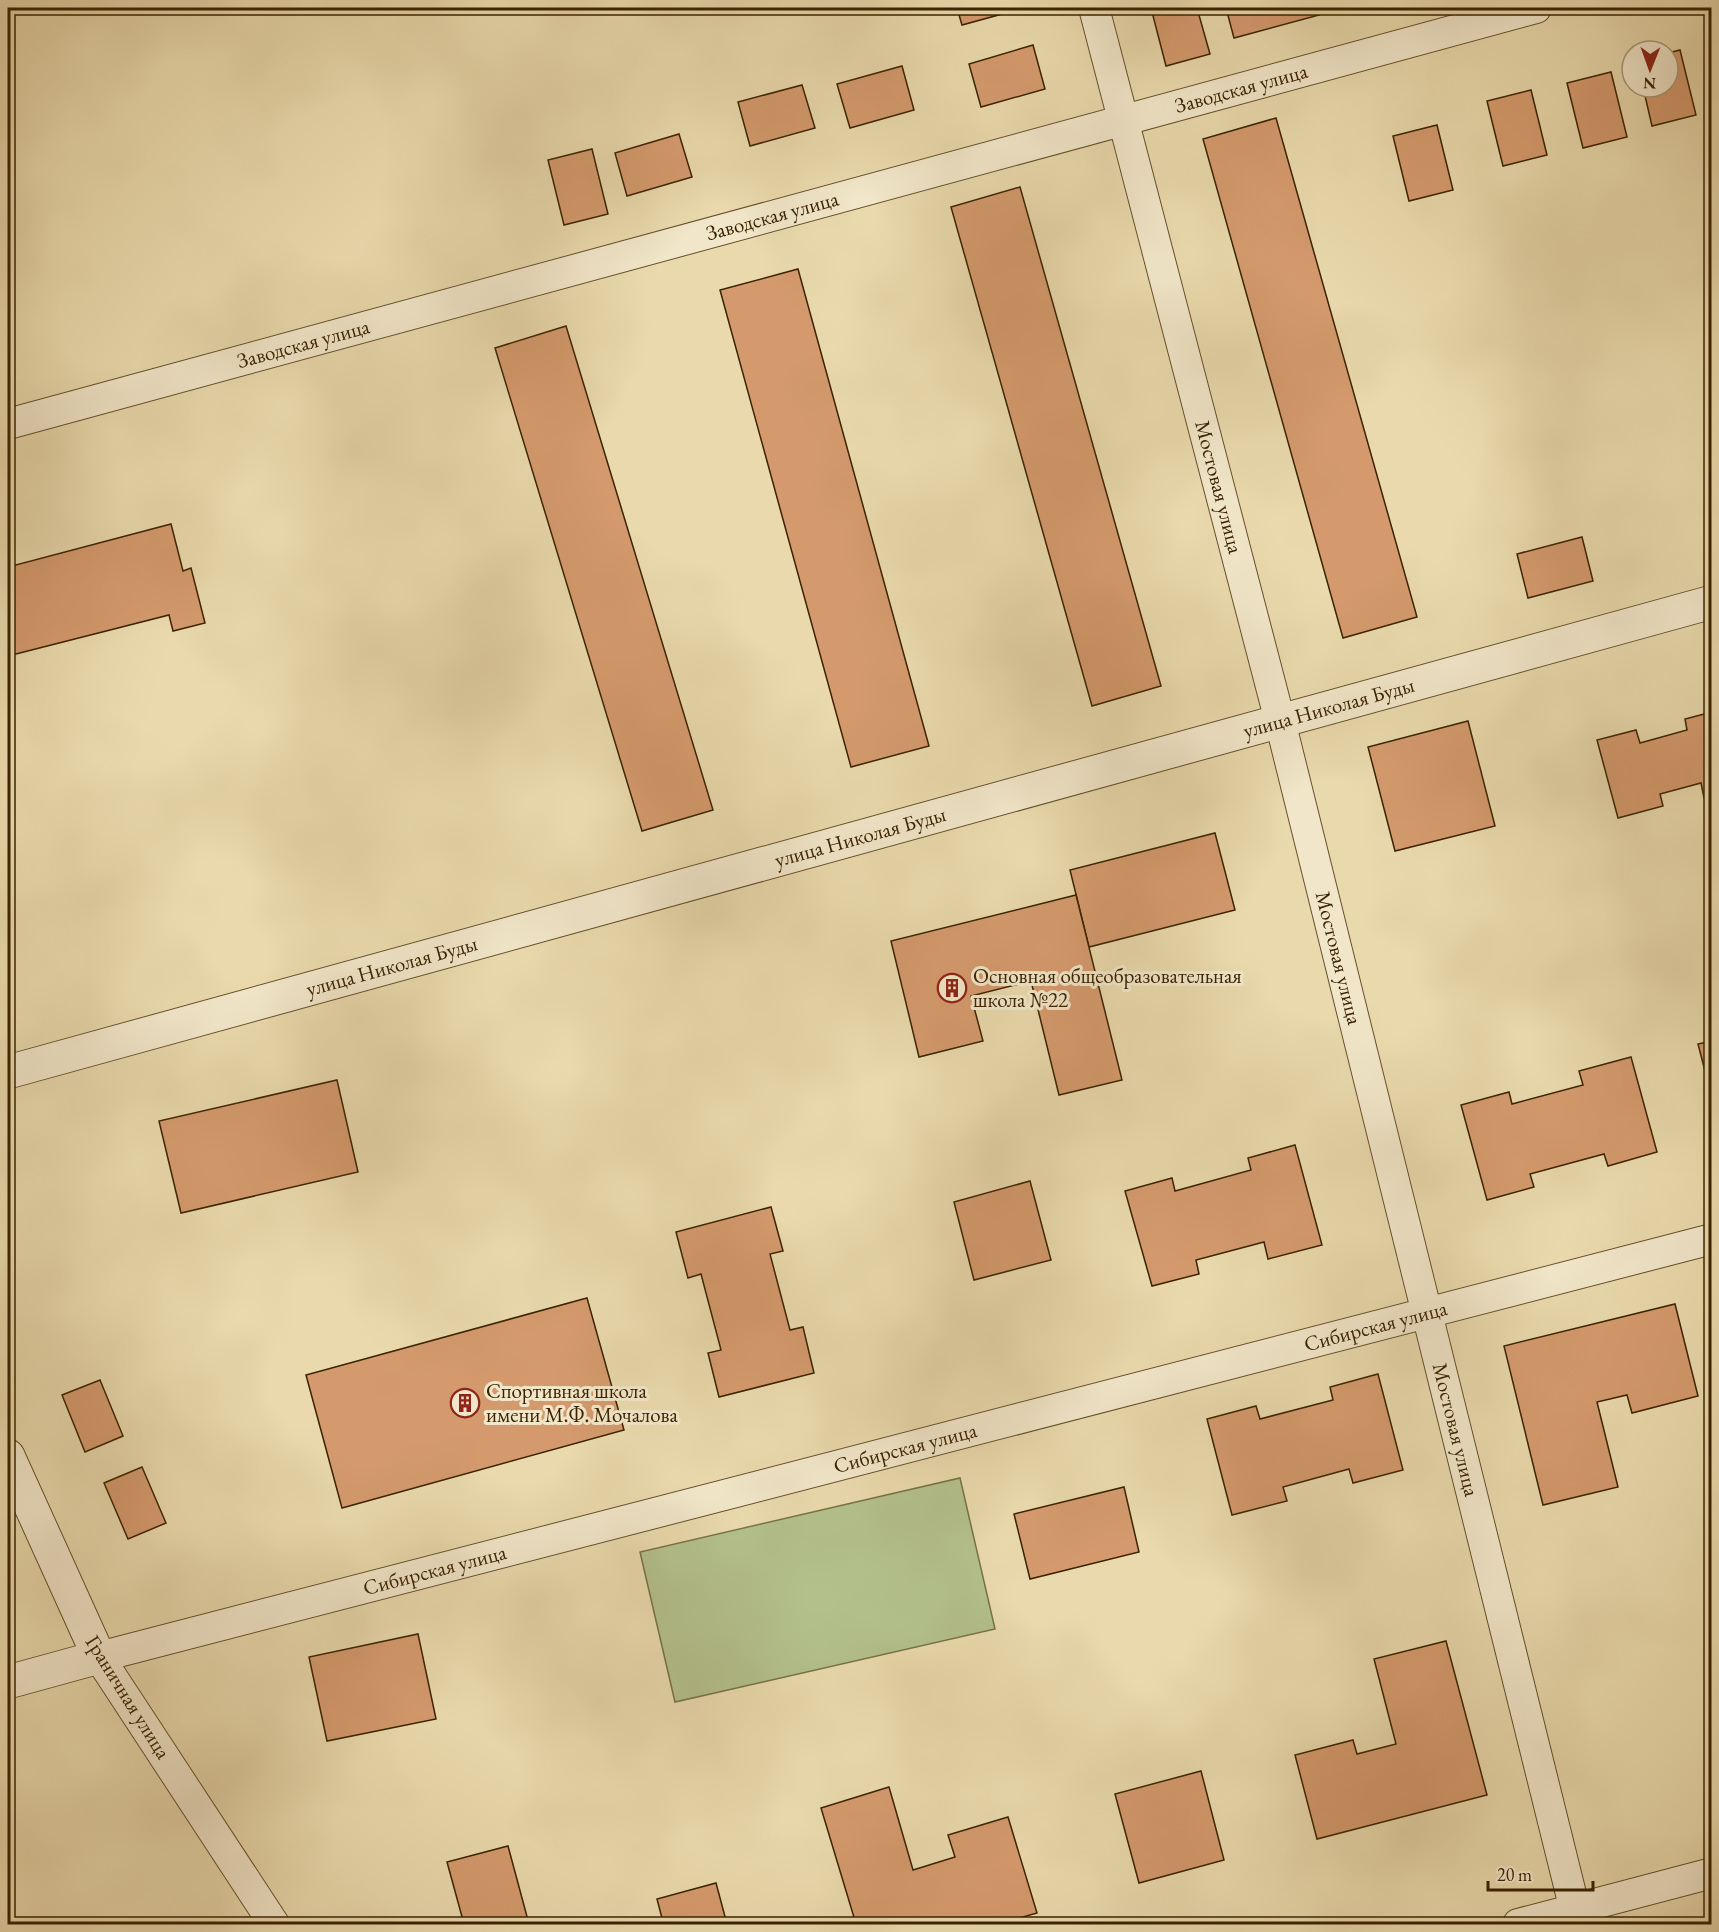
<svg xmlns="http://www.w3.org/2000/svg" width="1719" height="1932" font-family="'EB Garamond',serif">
	<rect width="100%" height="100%" fill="#e9d9ac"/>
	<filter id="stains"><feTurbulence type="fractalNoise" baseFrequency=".00333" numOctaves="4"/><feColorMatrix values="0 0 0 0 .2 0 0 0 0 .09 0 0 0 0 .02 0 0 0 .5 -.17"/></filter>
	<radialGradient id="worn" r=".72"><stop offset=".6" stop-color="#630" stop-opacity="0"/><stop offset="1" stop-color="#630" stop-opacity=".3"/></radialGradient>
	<path fill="#b3c08c" stroke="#777246" stroke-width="1.5" d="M960,1478L995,1629L675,1702L640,1552Z"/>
	<g fill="#d49a6d" stroke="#3b2300" stroke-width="1.5">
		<path d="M957,8H1024L962,25Z"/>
		<path d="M1151,8H1197L1210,54L1166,66Z"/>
		<path d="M1226,8H1317L1319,15L1234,38Z"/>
		<path d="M1033,45L1045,89L981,107L969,64Z"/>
		<path d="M1680,50L1696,115L1652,126L1643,87H1668V53Z"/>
		<path d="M902,66L914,110L850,128L837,84Z"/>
		<path d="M1611,72L1627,137L1583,148L1567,83Z"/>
		<path d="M802,85L815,128L750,146L738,102Z"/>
		<path d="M1531,90L1547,155L1503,166L1487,101Z"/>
		<path d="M1276,118L1417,617L1343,638L1203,139Z"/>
		<path d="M1437,125L1453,190L1409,201L1393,136Z"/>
		<path d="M679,134L692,177L627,196L615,153Z"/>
		<path d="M592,149L608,214L564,225L548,160Z"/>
		<path d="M1020,187L1161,686L1092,706L951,207Z"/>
		<path d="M798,269L929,746L851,767L720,290Z"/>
		<path d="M566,326L713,810L642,831L495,348Z"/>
		<path d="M171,524L183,571L191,568L205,623L173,631L169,615L8,656V567Z"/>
		<path d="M1582,537L1593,581L1528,598L1517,554Z"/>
		<path d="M1712,712V796L1704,798L1701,783L1660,794L1663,806L1618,818L1597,740L1636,730L1640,743L1687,730L1685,719Z"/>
		<path d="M1468,721L1495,826L1395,851L1368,747Z"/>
		<path d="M1215,833L1235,910L1089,947L1070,870Z"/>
		<path d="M1076,895L1122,1080L1059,1095L1031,981L971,996L983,1041L919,1057L891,941Z"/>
		<path d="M1712,1041V1098L1698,1044Z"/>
		<path d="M1631,1057L1657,1152L1608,1166L1604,1154L1530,1174L1534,1187L1487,1200L1461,1105L1509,1092L1512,1104L1583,1085L1579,1071Z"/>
		<path d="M337,1080L358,1172L181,1213L159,1121Z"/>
		<path d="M1295,1145L1322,1245L1268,1259L1264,1242L1196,1260L1199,1274L1152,1286L1125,1191L1172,1178L1175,1191L1251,1170L1248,1158Z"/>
		<path d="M1030,1181L1051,1260L974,1280L954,1202Z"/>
		<path d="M771,1207L783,1251L770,1254L790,1330L803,1327L814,1373L719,1397L708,1353L721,1350L701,1274L688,1278L676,1232Z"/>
		<path d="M587,1298L624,1430L342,1508L306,1375Z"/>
		<path d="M1675,1304L1698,1396L1632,1413L1627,1395L1597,1402L1618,1487L1543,1505L1504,1346Z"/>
		<path d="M1378,1374L1403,1470L1353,1483L1349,1469L1283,1487L1287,1501L1232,1515L1207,1419L1256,1406L1260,1419L1333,1400L1330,1387Z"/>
		<path d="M100,1380L123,1436L85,1452L62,1395Z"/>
		<path d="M142,1467L166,1523L128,1539L104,1483Z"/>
		<path d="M1124,1487L1139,1552L1030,1579L1014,1514Z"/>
		<path d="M418,1634L436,1719L327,1741L309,1657Z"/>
		<path d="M1446,1641L1487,1795L1317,1839L1295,1755L1353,1740L1357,1754L1396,1744L1374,1659Z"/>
		<path d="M1201,1771L1224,1860L1139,1883L1115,1794Z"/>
		<path d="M889,1787L913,1870L955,1857L948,1835L1008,1817L1037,1913L999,1924H856L821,1808Z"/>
		<path d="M508,1846L529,1924H464L447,1862Z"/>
		<path d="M716,1883L727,1924H656L663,1922L657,1899Z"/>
	</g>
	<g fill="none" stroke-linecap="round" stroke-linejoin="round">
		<g stroke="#66502b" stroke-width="32">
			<g id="minor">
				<path id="s1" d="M1094,8L1280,721L1575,1910"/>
				<path id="s2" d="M8,424L1536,8"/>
				<path id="s3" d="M274,1924L99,1657L1712,1239"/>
				<path d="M1518,1924L1712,1873"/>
			</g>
		</g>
		<g stroke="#66502b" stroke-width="35">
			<g id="tertiary">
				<path id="s4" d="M8,1072L1712,602"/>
				<path d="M8,1456L99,1657L8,1682"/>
			</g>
		</g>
		<use href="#minor" stroke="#f1e6c9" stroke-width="30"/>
		<use href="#tertiary" stroke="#f1e6c9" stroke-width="33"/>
	</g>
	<defs>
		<g id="building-ring" transform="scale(1.5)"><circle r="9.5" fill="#f1e6c9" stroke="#8f2418" stroke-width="1.5"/><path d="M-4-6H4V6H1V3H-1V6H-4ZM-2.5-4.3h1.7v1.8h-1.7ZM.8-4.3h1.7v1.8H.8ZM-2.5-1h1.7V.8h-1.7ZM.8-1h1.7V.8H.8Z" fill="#8f2418"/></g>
	</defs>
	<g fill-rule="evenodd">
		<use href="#building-ring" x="952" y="988"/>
		<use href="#building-ring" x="465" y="1403"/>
	</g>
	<g text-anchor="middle" stroke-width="6" stroke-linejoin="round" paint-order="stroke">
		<g font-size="21" fill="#3b2300" stroke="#f1e6c9">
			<text dy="7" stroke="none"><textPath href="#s2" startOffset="1278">Заводская улица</textPath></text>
			<text dy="7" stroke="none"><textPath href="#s2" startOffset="792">Заводская улица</textPath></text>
			<text dy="7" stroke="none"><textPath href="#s2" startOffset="306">Заводская улица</textPath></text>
			<text dy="7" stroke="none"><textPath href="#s1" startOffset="495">Мостовая улица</textPath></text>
			<text dy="7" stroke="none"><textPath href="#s4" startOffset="1370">улица Николая Буды</textPath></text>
			<text dy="7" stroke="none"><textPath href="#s4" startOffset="884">улица Николая Буды</textPath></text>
			<text dy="7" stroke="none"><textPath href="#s1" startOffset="981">Мостовая улица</textPath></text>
			<text dy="7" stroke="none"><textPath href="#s4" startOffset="398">улица Николая Буды</textPath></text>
			<text dy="7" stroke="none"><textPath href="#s3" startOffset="1638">Сибирская улица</textPath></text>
			<text dy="7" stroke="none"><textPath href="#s1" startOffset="1467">Мостовая улица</textPath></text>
			<text dy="7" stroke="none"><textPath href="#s3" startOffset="1152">Сибирская улица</textPath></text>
			<text dy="7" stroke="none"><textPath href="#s3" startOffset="666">Сибирская улица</textPath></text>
			<text transform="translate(128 1697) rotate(58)" y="7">Граничная улица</text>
		</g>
		<g font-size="21" fill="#3b2300" stroke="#f1e6c9" text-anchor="start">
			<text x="973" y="983">Основная общеобразовательная<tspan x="973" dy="24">школа №22</tspan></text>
			<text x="486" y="1398">Спортивная школа<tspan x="486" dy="24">имени М.Ф. Мочалова</tspan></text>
		</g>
	</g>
	<rect width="1719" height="1932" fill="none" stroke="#e9d9ac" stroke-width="30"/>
	<rect x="9" y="9" width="1701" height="1914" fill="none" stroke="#3b2300" stroke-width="3"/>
	<rect x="15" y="15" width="1689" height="1902" fill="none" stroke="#3b2300" stroke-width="1.5"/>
	<g transform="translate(1650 69) rotate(181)"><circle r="28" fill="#f1e6c9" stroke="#a89879" stroke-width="1.5"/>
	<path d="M0-4.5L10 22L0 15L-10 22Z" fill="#8f2418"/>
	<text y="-9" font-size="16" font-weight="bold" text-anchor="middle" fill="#3b2300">N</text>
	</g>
	<path d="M1488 1881v9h105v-9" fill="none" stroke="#3b2300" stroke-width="3"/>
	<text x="1497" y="1881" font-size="18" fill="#3b2300" stroke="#f1e6c9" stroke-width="4.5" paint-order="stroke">20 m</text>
	<rect width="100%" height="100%" filter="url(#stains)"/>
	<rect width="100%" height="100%" fill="url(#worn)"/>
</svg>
